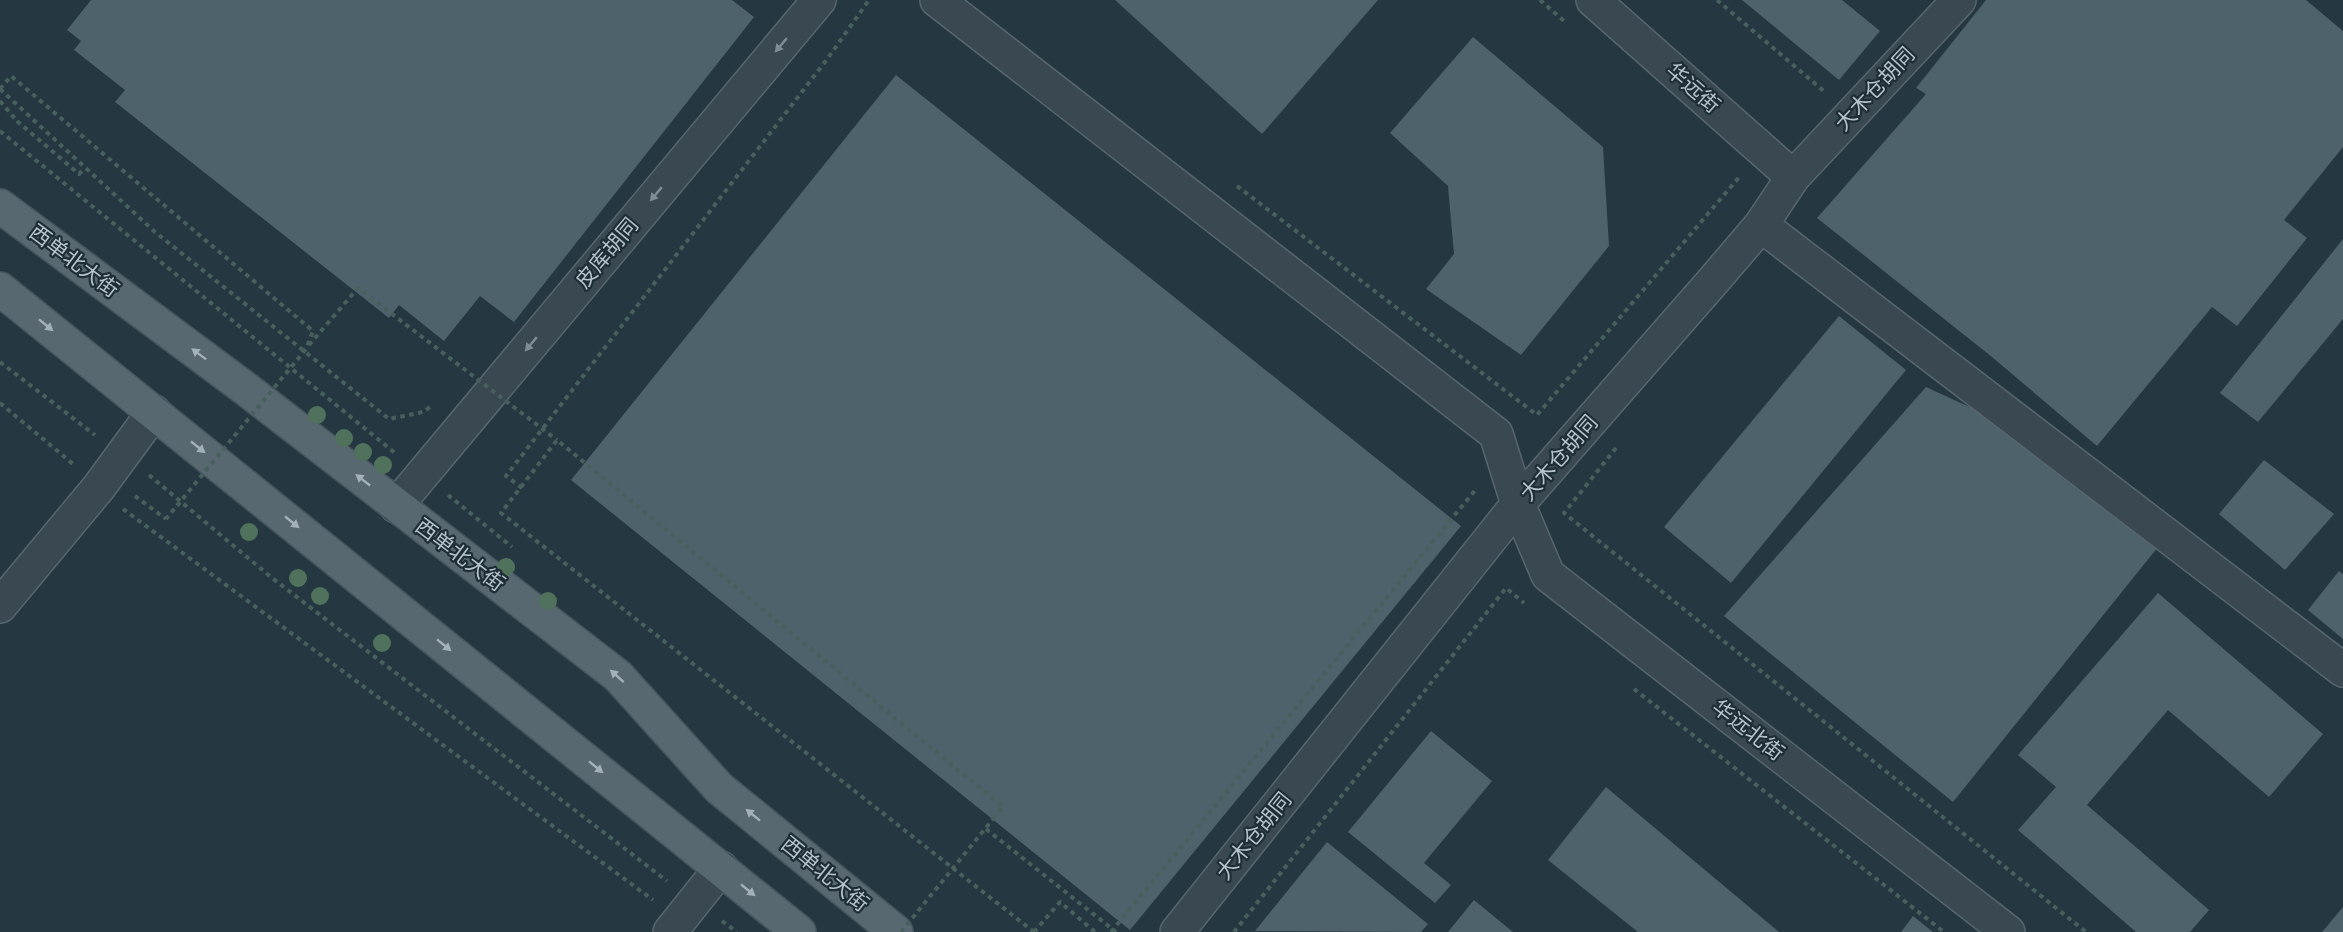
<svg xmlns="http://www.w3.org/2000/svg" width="2343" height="932" font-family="Quicksand,'Noto Sans SC',sans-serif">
	<rect width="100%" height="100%" fill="#253841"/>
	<g fill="#4e626c">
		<path d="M91,0H732L754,17L514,322L480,296L444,341L399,305L389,318L115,102L125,90L74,50L81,41L67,30Z"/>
		<path d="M1115,0H1378L1262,134Z"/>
		<path d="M1742,0H1842L1880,31L1839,80Z"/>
		<path d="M1986,0H2306L2343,31V147L2284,220L2307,238L2237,326L2212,307L2097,446L1992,357L1817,218L1926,94L1916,88Z"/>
		<path d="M1473,37L1603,147L1609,246L1521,355L1426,289L1454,254L1448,186L1390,133Z"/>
		<path d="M896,75L1461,526L1130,930L571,480Z"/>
		<path d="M2343,239V319L2258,422L2220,393Z"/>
		<path d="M1839,316L1906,370L1731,583L1664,527Z"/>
		<path d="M1926,387L2011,426L2162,542L1953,802L1724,616Z"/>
		<path d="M2264,460L2334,514L2285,570L2219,514Z"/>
		<path d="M2339,571L2343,574V639L2308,610Z"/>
		<path d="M2158,593L2323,734L2269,797L2168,710L2087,805L2209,910L2190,932H2136L2018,830L2056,787L2018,755Z"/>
		<path d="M1431,731L1492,781L1424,863L1451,885L1435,903L1348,832Z"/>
		<path d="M1606,787L1779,932H1638L1548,860Z"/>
		<path d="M1327,842L1428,924L1421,932L1255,931Z"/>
		<path d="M1474,900L1513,932H1448Z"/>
		<path d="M2343,907V932H2322Z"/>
		<path d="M1913,916L1933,932H1901Z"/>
	</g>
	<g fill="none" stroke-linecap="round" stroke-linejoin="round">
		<g stroke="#57666e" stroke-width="36">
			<g id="minor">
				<path d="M937,0L1496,434L1518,504L1548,575L2008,932"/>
				<path d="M1593,0L1793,177"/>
				<path d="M1761,225L2343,670"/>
				<path d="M396,506L819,0"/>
				<path d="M0,606L99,487L154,412"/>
				<path d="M670,932L721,868"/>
				<path d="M1177,932L1518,504L1714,280L1761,225L1793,177L1959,0"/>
			</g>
		</g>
		<g stroke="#46555d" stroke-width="36">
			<g id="major">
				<path d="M0,206L246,389L618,676L719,788L896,932"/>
				<path d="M0,289L799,932"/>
			</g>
		</g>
		<g stroke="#48605d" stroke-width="4" stroke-dasharray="4.5 4.5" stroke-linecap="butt">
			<path d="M1540,0L1564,21"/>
			<path d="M1717,0L1826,93"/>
			<path d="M0,89L155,232L389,419L423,412L433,405"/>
			<path d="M17,121L79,174L84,169"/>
			<path d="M0,131L395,453"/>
			<path d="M1237,186L1537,415L1741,175"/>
			<path d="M0,362L95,435"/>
			<path d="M0,403L73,464"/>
			<path d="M1616,448L1564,513L2086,932"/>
			<path d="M149,475L272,578L667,881"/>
			<path d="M522,488L506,476L828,58L869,0"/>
			<path d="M448,495L512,547"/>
			<path d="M135,496L166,519"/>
			<path d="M123,509L653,900"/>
			<path d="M1634,689L1944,932"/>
			<path d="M993,819L1003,807L557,440L501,513L1034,932"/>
			<path d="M722,921L737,932"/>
			<path d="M1034,932L1060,902L1095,932"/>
			<path d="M1111,932L1477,488"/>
			<path d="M1234,932L1506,588L1524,603"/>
		</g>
		<use href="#minor" stroke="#3a4951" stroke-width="33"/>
		<use href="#major" stroke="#586871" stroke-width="33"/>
		<g stroke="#48605d" stroke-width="4" stroke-dasharray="4.5 4.5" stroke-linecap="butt">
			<path d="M0,89L11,76L313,331L306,349L166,519"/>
			<path d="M0,101L17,121"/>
			<path d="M309,345L358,288L557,440"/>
			<path d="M986,829L1116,932"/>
			<path d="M901,932L993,819"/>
		</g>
	</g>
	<g fill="#50725d">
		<circle cx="317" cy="415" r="9"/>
		<circle cx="344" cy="438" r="9"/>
		<circle cx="363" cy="452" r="9"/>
		<circle cx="383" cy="465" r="9"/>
		<circle cx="249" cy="532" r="9"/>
		<circle cx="506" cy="567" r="9"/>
		<circle cx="298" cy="578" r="9"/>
		<circle cx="320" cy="596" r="9"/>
		<circle cx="548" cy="601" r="9"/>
		<circle cx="382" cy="643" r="9"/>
	</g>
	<defs><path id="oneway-solid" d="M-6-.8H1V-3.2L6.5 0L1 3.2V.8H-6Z" transform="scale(1.5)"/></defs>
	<g fill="#7e8c94">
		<use href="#oneway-solid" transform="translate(781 45) rotate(130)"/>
		<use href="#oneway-solid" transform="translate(656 194) rotate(130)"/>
		<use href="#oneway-solid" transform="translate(531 344) rotate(130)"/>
	</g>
	<g fill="#a3b1b9">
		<use href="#oneway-solid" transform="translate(46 325) rotate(39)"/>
		<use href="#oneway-solid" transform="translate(199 354) rotate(-143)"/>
		<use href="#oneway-solid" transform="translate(198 447) rotate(39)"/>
		<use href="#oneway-solid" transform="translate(363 480) rotate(-142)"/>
		<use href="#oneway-solid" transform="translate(292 522) rotate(39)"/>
		<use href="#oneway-solid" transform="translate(444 645) rotate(39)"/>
		<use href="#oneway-solid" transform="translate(617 676) rotate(-138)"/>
		<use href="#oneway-solid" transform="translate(596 767) rotate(39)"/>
		<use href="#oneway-solid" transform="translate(753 815) rotate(-141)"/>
		<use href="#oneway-solid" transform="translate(748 890) rotate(39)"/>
	</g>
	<g text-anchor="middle" stroke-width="4.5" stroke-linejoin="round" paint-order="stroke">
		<g font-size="21" fill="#b6c3cb" stroke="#1e2e36">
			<text transform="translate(1693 88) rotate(41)" y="7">华远街</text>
			<text transform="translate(1875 89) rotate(-47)" y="7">大木仓胡同</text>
			<text transform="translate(607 253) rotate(-50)" y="7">皮库胡同</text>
			<text transform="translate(74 261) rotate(37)" y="7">西单北大街</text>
			<text transform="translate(1559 458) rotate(-49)" y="7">大木仓胡同</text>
			<text transform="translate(460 555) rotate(37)" y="7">西单北大街</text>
			<text transform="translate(1748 730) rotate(38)" y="7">华远北街</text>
			<text transform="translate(1254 836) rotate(-51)" y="7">大木仓胡同</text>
			<text transform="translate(825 874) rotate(39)" y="7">西单北大街</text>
		</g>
	</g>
</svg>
